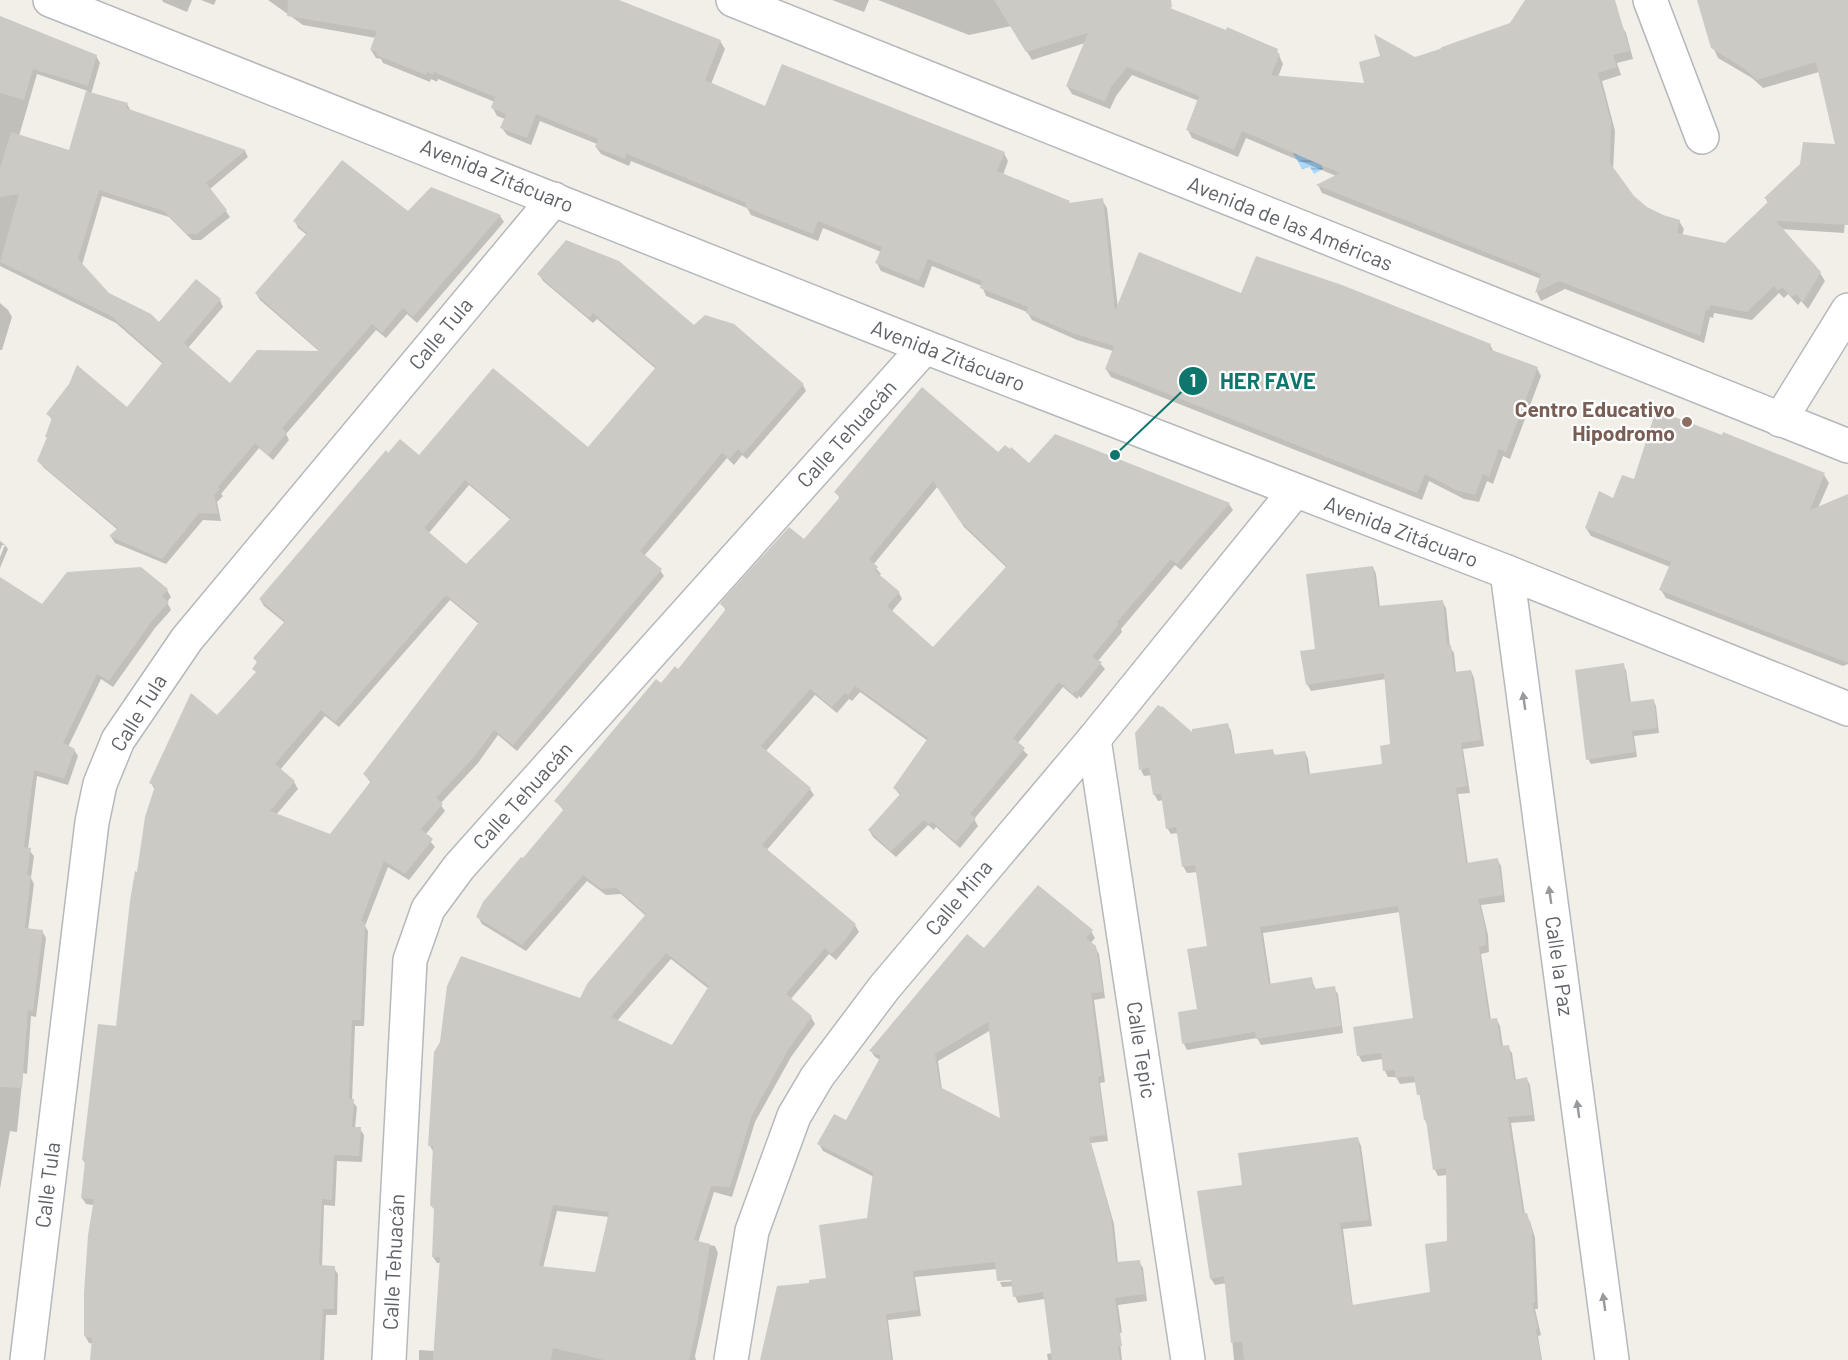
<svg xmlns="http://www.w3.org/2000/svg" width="1848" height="1360" font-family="Barlow,sans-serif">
	<defs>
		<pattern id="water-rules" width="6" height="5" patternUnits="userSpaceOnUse" patternTransform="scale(1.5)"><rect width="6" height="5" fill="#aadaff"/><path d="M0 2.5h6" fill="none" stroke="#8eb4d2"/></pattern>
	</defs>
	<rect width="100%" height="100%" fill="#f1efe8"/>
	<path fill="url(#water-rules)" d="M1291,149L1320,162L1323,169L1314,174L1310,167L1302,169Z"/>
	<g fill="#0003" fill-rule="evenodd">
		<path d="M162,0H192L187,12L163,2Z"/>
		<path d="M201,0H216L214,5Z"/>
		<path d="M268,0H615L720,41L725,49L711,84L766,108L1004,153L1008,161L1003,175L1070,204L1102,200L1107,208L1118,309L1242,295L1490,345L1494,352L1537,368L1541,376L1510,459L1503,456L1493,484L1487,481L1479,502L1464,499L1429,481L1422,500L1111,377L1106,369L1113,351L1077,340L1032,320L1027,312L986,296L982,286L932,266L924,288L881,271L877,263L881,252L823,228L818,241L751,215L747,208L631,161L629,166L601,154L596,147L597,144L540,121L531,145L507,135L502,128L505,119L497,116L493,108L495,102L438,79L437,82L431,79L430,82L383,63L381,59L376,58L371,50L376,38L303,25Z"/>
		<path d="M832,0H869L864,12Z"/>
		<path d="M878,0H1154L1153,2L1277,51L1283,64L1278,77L1366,85L1415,58L1511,25L1535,0H1581L1621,24L1626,33L1633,59L1617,63L1621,75L1602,81L1615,131L1613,171L1633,197L1646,208L1662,217L1679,221L1684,229L1682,236L1726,245L1768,203L1766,199L1848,172V207L1846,210L1844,233L1781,229L1820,273L1825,281L1808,309L1801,301L1798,305L1788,294L1784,298L1779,293L1752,320L1714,313L1713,318L1710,317L1704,343L1565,289L1541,301L1537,293L1541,279L1322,193L1318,185L1336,176L1246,138L1238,157L1192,138L1188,130L1199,101L1132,75L1116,96L1110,109L1072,94L1067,86L1085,43L1032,60L1011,26L969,35Z"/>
		<path d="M1698,0H1848V135L1819,72L1763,88L1752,78L1718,58L1713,47Z"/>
		<path d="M0,18L96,56L100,63L91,94L127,104L131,111L245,151L248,157L210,189L230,217L201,240H192L169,217L102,196L82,265L108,294L160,324L220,300L223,307L188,348L230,385L320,352L260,300L256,293L307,235L298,228L295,221L408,213L500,216L504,222L417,323L407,314L386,338L376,330L286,434L289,440L273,460L259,448L221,494L223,496L217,502L221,521L203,520L166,564L115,543L111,537L118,530L43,467L39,460L48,438L52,420L48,414L127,409L163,364L116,323L0,266ZM37,74L88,91L70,152L19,136Z"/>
		<path d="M539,274L694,327L803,385L806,391L747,459L742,455L734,465L727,458L644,556L660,570L664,576L517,751L498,735L478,763L440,804L445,811L425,835L435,847L409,880L388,867L365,926L368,931L364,1026H355L352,1101L357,1107L355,1128L360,1129L364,1135L362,1162L337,1161L335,1206L324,1205L322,1267L334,1268L338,1274L337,1315H326L324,1360H91L93,1344L89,1343L85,1336L94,1205L86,1204L82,1198L86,1165L83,1160L117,1027L138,873L155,790L151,783L218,717L257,673L254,669L258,664L255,658L285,623L264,606L260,599L388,455L419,457L588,449L656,369L597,319L593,323L543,281ZM469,485L511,520L467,566L428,534ZM450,600L479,624L364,774L371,783L330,836L276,815L298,789L294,782L280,770L325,716L339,727Z"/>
		<path d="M0,303L8,310L12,317L2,350H0Z"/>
		<path d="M998,454L1029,465L1229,504L1233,510L1181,570L1175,565L1121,629L1122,632L1098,661L1105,669L1081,698L1079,696L1077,699L1063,687L1017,744L1028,755L974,819L978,826L960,848L936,827L934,830L928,825L896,857L873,837L869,830L901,796L894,788L928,741L860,692L852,701L849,699L837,713L815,695L765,752L810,789L814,795L766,851L855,925L859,932L836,960L829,954L790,1000L811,1017L815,1024L791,1057L755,1122L732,1197L714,1192L698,1243L715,1246L718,1253L695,1356L696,1360H419V1350L435,1351L441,1263H437L433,1257L436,1211L434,1153L430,1146L581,1000L646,916L621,894L606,895L587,881L526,951L482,924L478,917L564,811L556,801L661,685L678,671L726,611L722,604L804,541L840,499L836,492ZM938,486L964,527L1006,567L934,649L892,611L902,599L899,593L879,576L881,574L873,565ZM671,959L709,989L672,1047L617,1021ZM557,1211L609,1217L596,1274L543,1268Z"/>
		<path d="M1824,475L1829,483L1818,508L1848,496V664L1843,666L1666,598L1661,590L1670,567L1591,536L1586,528L1635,481Z"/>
		<path d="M0,541L5,545H2L0,550Z"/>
		<path d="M5,545L8,549L0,568V557Z"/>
		<path d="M1373,567L1376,574L1380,608L1442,601L1446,608L1450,647L1454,653L1456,673L1471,671L1474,678L1484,746L1463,749L1470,793L1458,794L1468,864L1497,859L1501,866L1505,902L1481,905L1488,935L1489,952L1481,954L1491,1020H1497L1500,1026L1503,1047H1508L1512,1053L1516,1081L1527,1079L1530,1085L1535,1121L1511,1123L1525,1215L1530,1221L1535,1238L1538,1309H1535L1541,1335L1538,1336L1542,1360H1234L1227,1283L1215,1285L1211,1279L1244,1186L1358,1139L1361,1146L1372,1226L1343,1229L1353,1307L1432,1293L1449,1242L1447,1175L1438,1176L1435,1170L1428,1126L1425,1120L1417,1082L1400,1084L1396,1077H1388L1385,1071L1383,1059L1362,1062L1359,1056L1415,1019L1400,912L1263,933L1271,986L1311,978L1316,990L1334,988L1338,994L1343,1033L1261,1045L1257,1038L1187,1050L1184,1044L1198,1010L1209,947L1198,872L1187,873L1183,866L1178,833L1171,834L1167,828L1164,800L1158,801L1154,794L1152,775L1144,776L1141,770L1194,735L1228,725L1231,731L1235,755L1272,750L1276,757L1305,752L1308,759L1310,775L1384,765L1392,745L1386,679L1311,691L1307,684L1317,650Z"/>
		<path d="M141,569L167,590L171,597L167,602L171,610L155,628L113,687L101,679L68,747L74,750L78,756L68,785L37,776L28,849L34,856L31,878L34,884L28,930L42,931L46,938L36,1017L31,1016L27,1074L23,1073L17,1132L10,1131L0,1189V578L43,606Z"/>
		<path d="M1623,665L1626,670L1631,703L1653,700L1656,706L1659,733L1634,736L1637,757L1591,764L1588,759Z"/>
		<path d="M1091,931L1095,938L1090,944L1095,947L1099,954L1105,998L1094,1000L1105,1082L1100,1083L1108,1141L1091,1143L1114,1224L1118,1264L1139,1262L1143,1268L1147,1301L1118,1305L1122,1333L1119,1332L1122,1360H1048L1047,1354L1052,1353L1045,1299L1018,1303L1015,1296L1013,1286L1002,1287L1000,1282L1018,1281V1278L999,1280V1282L997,1269L915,1277L921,1316L888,1320L893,1360H804L811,1285L827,1280L868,1219L874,1177L823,1151L819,1144L846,1122L880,1060L875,1057L871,1051L984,950ZM991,1030L1002,1121L942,1090L938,1061Z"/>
	</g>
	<g fill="#cccac5" fill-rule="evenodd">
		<path d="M288,0H619L721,40L705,80L765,106L782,64L1005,152L997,171L1070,201L1069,203L1103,198L1115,311L1139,252L1241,293L1256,256L1342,285L1491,344L1489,349L1538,367L1506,452L1499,449L1489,477L1483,474L1475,495L1458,491L1425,474L1417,493L1105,369L1114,346L1072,333L1026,313L1028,307L980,288L982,281L928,259L919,281L875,263L882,247L818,221L813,234L745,207L746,203L627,154L625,159L595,147L598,139L536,114L527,138L500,128L506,114L491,108L495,97L434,72L433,75L427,72L426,75L376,55L377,52L370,50L377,31L287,16Z"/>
		<path d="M994,0H1171L1172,7L1170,8L1226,30L1227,27L1278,49L1277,53L1280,54L1271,75L1364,83L1359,62L1380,56L1374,34L1415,57L1440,49L1442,47L1510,23L1525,0H1615L1630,51L1613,55L1617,67L1598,73L1611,122L1610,163L1634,196L1647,207L1663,215L1680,220L1677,233L1725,243L1769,201L1764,198L1800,164L1803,142L1835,144L1816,62L1757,80L1745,69L1711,48L1697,0H1848V225L1776,221L1821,272L1803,302L1796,294L1792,297L1782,287L1778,291L1774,286L1747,312L1710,305L1709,310L1706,309L1700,336L1559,281L1535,293L1541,274L1316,185L1340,173L1242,131L1234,150L1186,130L1199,96L1127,67L1111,87L1105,102L1066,86L1088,33L1026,52Z"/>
		<path d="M0,16L97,55L88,86L33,69L24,100L0,93Z"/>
		<path d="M86,91L128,103L126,108L246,150L206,183L227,210L197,234H187L164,211L99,190L78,259L109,293L151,314L159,322L196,279L221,299L184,343L230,383L257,350L320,351L255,293L307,233L293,221L342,160L408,211L431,187L501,215L413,317L403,308L382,333L372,324L282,428L287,433L268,455L255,443L218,487L220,489L214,495L218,514L199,513L162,559L109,536L118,528L37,461L47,437H45L52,418L46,414L69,384L77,365L127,407L163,362L111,316L0,262L19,194L0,197V168L11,132L69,150Z"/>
		<path d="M566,240L619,261L694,325L705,315L734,324L804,384L743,454L738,449L729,459L722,453L640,551L662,569L513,745L494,730L475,756L436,798L443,804L421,829L433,839L405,874L384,861L361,921L365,923L361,1020H352L349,1099H354L352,1127H361L359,1156L334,1155L332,1200L322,1199L319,1265L335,1266L334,1309H323L320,1360H90L92,1338L84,1336V1293L88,1235L94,1199L81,1198L85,1161L82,1160L98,1024L116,1026L130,901L135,871L137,872L145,817L155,786L149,783L191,693L217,715L256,672L252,669L257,662L253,658L285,621L259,599L386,450L388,453L400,439L419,455L493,368L588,447L656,367L593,313L589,318L537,274ZM465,480L511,518L466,564L424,528ZM446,595L479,622L363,774L371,781L330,834L270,811L295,781L275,764L321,710L335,722Z"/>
		<path d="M922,387L998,452L1005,445L1010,449L1011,447L1029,463L1055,434L1230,503L1177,564L1171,559L1117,622L1119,624L1092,657L1102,662L1077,692L1075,691L1073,694L1059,682L1013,738L1025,748L970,814L976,818L956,842L932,822L929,824L924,820L891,851L868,830L901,793L893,788L928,738L855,686L848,695L845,693L832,707L810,689L761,746L811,788L762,845L856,924L846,939L831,954L825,948L786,994L812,1016L788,1050L752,1115L730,1187L711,1186L694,1240L710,1244L698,1320L689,1360H604L553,1348L551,1360H433L440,1257H432L434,1209L430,1205L433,1146H428L434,1052L440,1042L447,986L461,956L580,998L587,984L646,914L616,888L601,889L583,875L522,945L476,917L483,902L521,857L523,858L564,809L554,801L656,679L661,683L675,666L678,669L726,609L720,604L722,601L789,527L804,539L840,497L834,492ZM933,481L959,520L1007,566L933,647L887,606L900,592L875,571L878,567L869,559ZM666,953L709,986L672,1045L611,1017ZM553,1205L609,1212L595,1272L539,1266Z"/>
		<path d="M1656,410L1722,435L1723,432L1825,473L1810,510L1848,494V663L1659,590L1671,562L1585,528L1599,491L1613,498L1622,475L1634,479Z"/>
		<path d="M1373,566L1378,606L1443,600L1447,645H1451L1454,672L1471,670L1481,740L1461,743L1467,786L1456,788L1466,863L1498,858L1503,895L1478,899L1485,927L1486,945L1479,947L1489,1019L1497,1018L1501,1046L1509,1045L1514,1080L1527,1077L1533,1115L1508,1117L1523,1213H1527L1532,1230L1535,1303H1532L1538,1329H1536L1541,1360H1244L1242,1342L1231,1343L1224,1276L1210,1279L1197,1191L1242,1185L1238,1153L1358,1137L1369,1220L1340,1223L1352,1305L1430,1292L1425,1244L1447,1241L1446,1168L1433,1170L1426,1120H1424L1420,1095H1417L1414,1076L1395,1078V1070L1383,1071L1381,1053L1357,1056L1353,1027L1413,1018L1398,906L1260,927L1269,984L1312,977L1314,989L1335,986L1341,1026L1256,1039L1255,1032L1182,1044L1178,1012L1197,1009L1187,949L1207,946L1195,865L1182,867L1176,827L1166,829L1161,794L1153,795L1149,768L1139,770L1135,733L1158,705L1161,707L1162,706L1192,732V729L1228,723L1234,754L1273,749L1274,755L1305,751L1308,774L1382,764L1380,746L1390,744L1384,673L1306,685L1300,651L1315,649L1306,574Z"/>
		<path d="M141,567L168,589L162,597L169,602L152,621L109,681L97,674L63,743L75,749L64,779L34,770L24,847L31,848L27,875L31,876L25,928L43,930L33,1011L28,1010L22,1088L0,1087V577L42,604L67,572Z"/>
		<path d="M1624,663L1629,702L1654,699L1657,728L1632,731L1635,752L1586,760L1575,670Z"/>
		<path d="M1038,885L1093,930L1086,938L1096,946L1103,992L1091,993L1102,1076L1098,1077L1106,1135L1089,1137L1111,1216L1116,1262L1140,1260L1145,1294L1115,1298L1122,1346H1118L1120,1360H1052L1043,1292L1013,1297L1011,1280L997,1281L995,1262L913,1271L918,1310L886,1314L891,1360H760L777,1286L809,1283V1280L826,1278L819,1225L867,1218L873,1172L817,1144L834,1114L846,1120L881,1056L869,1051L967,934L984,948ZM988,1022L1000,1118L940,1087L935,1054Z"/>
	</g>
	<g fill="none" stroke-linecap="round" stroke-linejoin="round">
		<g stroke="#b5b8bc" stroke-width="36">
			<g id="minor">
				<path d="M733,0L1848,446"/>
				<path d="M1650,0L1702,137"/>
				<path d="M1780,420L1848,310"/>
				<path d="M1507,572L1612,1360"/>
				<path d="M1094,739L1188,1360"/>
				<path d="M27,1360L92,822L100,784L118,740L187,639L554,199"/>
				<path d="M389,1360L410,960L428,909L459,867L925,347"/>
				<path d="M731,1360L752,1231L794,1116L817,1077L884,988L1094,739L1295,491"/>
			</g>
		</g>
		<g stroke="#b5b8bc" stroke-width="36">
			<path id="tertiary" d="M50,0L925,347L1507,572L1848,709"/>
		</g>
		<use href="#minor" stroke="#fff" stroke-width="33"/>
		<use href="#tertiary" stroke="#fff" stroke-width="33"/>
	</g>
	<defs><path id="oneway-solid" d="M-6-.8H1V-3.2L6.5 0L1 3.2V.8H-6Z" transform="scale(1.5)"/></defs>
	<g fill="#979a9d">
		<use href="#oneway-solid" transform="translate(1524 701) rotate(-98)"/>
		<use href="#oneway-solid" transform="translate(1550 895) rotate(-98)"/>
		<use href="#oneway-solid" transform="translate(1578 1109) rotate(-98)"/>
		<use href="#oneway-solid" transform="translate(1604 1302) rotate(-98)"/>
	</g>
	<circle fill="#8d6e63" stroke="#fff" stroke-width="2" cx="1687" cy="422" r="6"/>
	<g text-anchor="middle" stroke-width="4.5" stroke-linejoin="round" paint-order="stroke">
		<g font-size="21" fill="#5f6368" stroke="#fff">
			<text transform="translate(497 176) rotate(22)" y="7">Avenida Zitácuaro</text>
			<text transform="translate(1290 224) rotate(22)" y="7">Avenida de las Américas</text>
			<text transform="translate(441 334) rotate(-50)" y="7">Calle Tula</text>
			<text transform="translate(948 356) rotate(21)" y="7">Avenida Zitácuaro</text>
			<text transform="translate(847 434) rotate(-48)" y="7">Calle Tehuacán</text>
			<text transform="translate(1401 532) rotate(21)" y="7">Avenida Zitácuaro</text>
			<text transform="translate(139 713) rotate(-58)" y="7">Calle Tula</text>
			<text transform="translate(523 796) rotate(-48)" y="7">Calle Tehuacán</text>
			<text transform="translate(959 898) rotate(-50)" y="7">Calle Mina</text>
			<text transform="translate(1559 966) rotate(82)" y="7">Calle la Paz</text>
			<text transform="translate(1141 1050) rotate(81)" y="7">Calle Tepic</text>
			<text transform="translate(48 1185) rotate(-83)" y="7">Calle Tula</text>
			<text transform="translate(394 1262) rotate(-87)" y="7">Calle Tehuacán</text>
		</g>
		<g font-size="21" font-weight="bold" fill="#785e54" stroke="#fff" text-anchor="end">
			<text x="1675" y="417">Centro Educativo<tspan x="1675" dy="24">Hipodromo</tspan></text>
		</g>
	</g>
	<path fill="none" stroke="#0f766e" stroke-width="2" d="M1115 455L1193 381"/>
	<g fill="#0f766e" stroke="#fff" stroke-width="2">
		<circle cx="1115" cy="455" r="6"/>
		<circle cx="1193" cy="381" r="15"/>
	</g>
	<g font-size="18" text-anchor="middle" font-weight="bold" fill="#fff">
		<text x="1193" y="387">1</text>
	</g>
	<g font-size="22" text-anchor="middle" font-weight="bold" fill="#0f766e" stroke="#fff" stroke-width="4.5" stroke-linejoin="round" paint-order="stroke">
		<text x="1268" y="389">HER FAVE</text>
	</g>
</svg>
